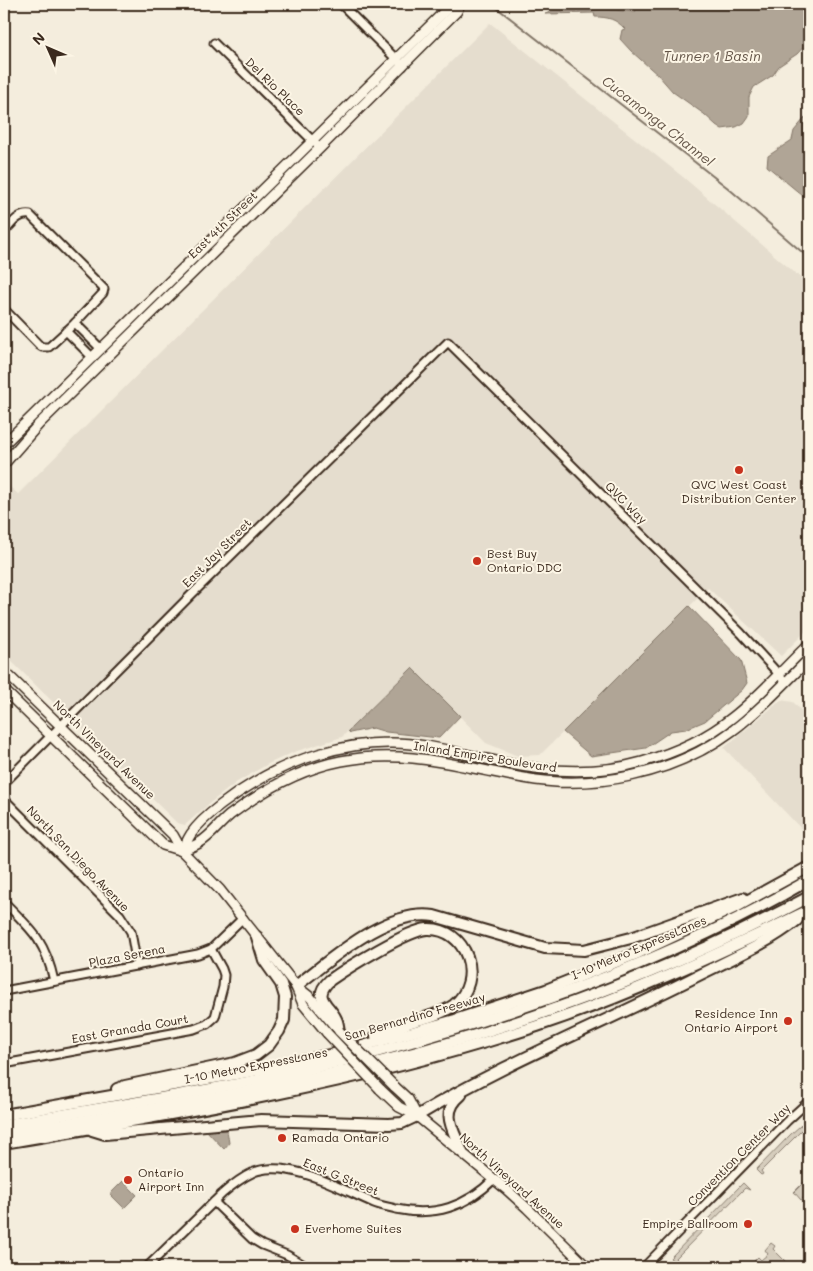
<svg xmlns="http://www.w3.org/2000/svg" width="813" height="1271" font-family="Mali,sans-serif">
	<rect width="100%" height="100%" fill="#f4eddd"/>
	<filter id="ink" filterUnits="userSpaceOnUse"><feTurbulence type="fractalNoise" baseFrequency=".02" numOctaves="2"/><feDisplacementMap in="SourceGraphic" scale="10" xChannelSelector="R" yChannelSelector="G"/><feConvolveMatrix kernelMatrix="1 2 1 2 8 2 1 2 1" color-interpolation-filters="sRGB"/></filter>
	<g filter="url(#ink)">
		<g fill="#e5ddce">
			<path d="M490,23L683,177L809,285V628L781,656L708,588L540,755L518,756L486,743L412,668L342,737L294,752L268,764L237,782L211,802L185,825L177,823L84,732L81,726L83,719L63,706H57L4,654V482L18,494Z"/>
			<path d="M781,700L793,702L809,718V837L724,748Z"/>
		</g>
		<g fill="#d6cdbd" stroke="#887c6e">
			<path d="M809,1118V1129L806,1126L761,1171L763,1174L761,1175L756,1170L791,1134Z"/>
			<path d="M809,1177V1192L801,1200L794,1192Z"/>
			<path d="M743,1183L750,1190L745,1188L675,1259L678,1263H676L670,1258Z"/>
			<path d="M771,1243L775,1246L773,1249L791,1267H785L779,1263L766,1267L763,1263H761L759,1267H756L752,1263L758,1257L761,1260L768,1254L765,1250Z"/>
		</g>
		<g fill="#b0a596" stroke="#817466">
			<path d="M630,4H809V41L797,54L779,66L773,75L754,87L749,97V116L744,123L736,127L722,129L716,125L704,114L673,92L659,76L631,51L620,39L622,30L625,29C616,19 608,17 595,17L594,13L545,14L553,11H587L602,9L635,12L637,7Z"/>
			<path d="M809,113V201L767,166L768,156L792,140L794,131Z"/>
			<path d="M689,606L741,660L747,683L742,690L705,721L686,729L671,731L646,748L591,756L563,732Z"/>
			<path d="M412,668L460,716L439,738L386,732L373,728L350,733L348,731Z"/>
			<path d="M206,1130H227L229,1143L224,1149Z"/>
			<path d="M123,1181L137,1195L124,1208L110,1194Z"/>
		</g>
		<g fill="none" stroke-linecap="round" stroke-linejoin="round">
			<path stroke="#817466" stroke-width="2" d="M492,4L728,188L809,258"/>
			<g stroke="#3b2a1e" stroke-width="11">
				<g id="minor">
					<path d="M341,4L403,66"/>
					<path d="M214,43L320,148"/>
					<path d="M4,232C12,224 18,213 30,215L104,289L103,293L75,323L49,347H42L39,345L4,309"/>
					<path d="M75,323L101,349"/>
					<path d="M66,331L93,358"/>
					<path d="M4,783L192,594L448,342L741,633L786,682"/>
					<path d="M4,799L120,915L131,932L137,966"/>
					<path d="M4,902C32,930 45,940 54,981"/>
					<path d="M4,991L198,954L211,949L243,918"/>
					<path d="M4,1064L194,1029L207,1024L215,1017L223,987L224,975L222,969L211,949"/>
					<path d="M214,1202L252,1239L262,1245L287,1255L307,1267"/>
					<path d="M147,1267L222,1194C231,1186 243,1177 254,1172C264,1168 278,1168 288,1170C318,1175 346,1191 374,1203C381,1206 389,1207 396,1209C435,1217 466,1207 494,1179"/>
					<path d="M644,1267L787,1121L809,1101"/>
				</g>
			</g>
			<g stroke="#3b2a1e" stroke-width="12">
				<g id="major">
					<path d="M4,444L452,4"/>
					<path d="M4,464L39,424L320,148L457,11L460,4"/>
					<path d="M4,671L173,835L182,851L220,890L296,986L310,997L339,1031"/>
					<path d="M4,690L163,845L182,851"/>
					<path d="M182,851C185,846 187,840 191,834C203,816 236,793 255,782C293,759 343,743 388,743C424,742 461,754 496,761C544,772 593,776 642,762C674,753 707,738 733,717C761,695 784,668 809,644"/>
					<path d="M182,851C188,848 194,846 199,843C211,836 219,824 230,815C263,790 300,769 341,761C407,748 460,767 524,778C594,791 674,774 732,731C760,710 784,684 809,659"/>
					<path d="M296,987L303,1004L327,1033"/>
					<path d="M394,1086L408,1099L417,1116"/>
					<path d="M380,1089L399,1107L417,1116L506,1189L527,1208L587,1267"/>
				</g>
			</g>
			<g stroke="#3b2a1e" stroke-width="14">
				<g id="highway">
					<path d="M296,986C333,958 386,909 434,916L545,948L584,950L631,938L743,898"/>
					<path d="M339,1031C338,1027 338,1022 336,1019C329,1004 311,998 330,980C347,968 408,930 427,929C467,927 485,980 454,1005C441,1015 423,1018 408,1023C397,1027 387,1032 376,1036"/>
					<path d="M117,1089L125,1086L235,1063L256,1055L269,1045L279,1031L284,1020L285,997L281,984L264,960L257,937"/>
					<path d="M461,1095C439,1113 454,1130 462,1152"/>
					<path d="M4,1115L270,1068L334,1054L455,1020L546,990L638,953L736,907L809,867"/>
					<path d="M4,1125C104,1107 206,1092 305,1070C345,1061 385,1050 425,1038C558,1000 689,949 809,880"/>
					<path d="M92,1130L105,1134L261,1120L389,1124L402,1123L417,1116C504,1063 600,1025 691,979C726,961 766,945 797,920"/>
					<path d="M4,1134C108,1116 213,1100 317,1077C487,1039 655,979 809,897"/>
					<path d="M4,1143C183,1113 363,1083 537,1026C631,995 720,953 809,910"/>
				</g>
			</g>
			<use href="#minor" stroke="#fcf5e5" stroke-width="7"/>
			<use href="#major" stroke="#fcf5e5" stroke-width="9"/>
			<use href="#highway" stroke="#fcf5e5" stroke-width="10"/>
			<g stroke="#3b2a1e" stroke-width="12" stroke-linecap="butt">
				<g id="major-bridge">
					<path d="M339,1031L394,1086"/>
					<path d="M327,1033L380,1089"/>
				</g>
			</g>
			<use href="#major-bridge" stroke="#fcf5e5" stroke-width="9"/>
		</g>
	</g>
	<g fill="#c8321e" stroke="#fcf5e5" stroke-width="2">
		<circle cx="739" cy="470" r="5"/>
		<circle cx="477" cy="561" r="5"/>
		<circle cx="788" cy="1021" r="5"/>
		<circle cx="282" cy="1138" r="5"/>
		<circle cx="128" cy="1180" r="5"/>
		<circle cx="748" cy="1224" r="5"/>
		<circle cx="295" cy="1229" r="5"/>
	</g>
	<g text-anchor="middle" stroke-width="4" stroke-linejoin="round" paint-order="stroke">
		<g font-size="12" fill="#3b2a1e" stroke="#fcf5e5">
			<text transform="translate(275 87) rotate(44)" y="4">Del Rio Place</text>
			<text transform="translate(223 225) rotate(-44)" y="4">East 4th Street</text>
			<text transform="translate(626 503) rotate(45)" y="4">QVC Way</text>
			<text transform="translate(217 553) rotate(-45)" y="4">East Jay Street</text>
			<text transform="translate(104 750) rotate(44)" y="4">North Vineyard Avenue</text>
			<text transform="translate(485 757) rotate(9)" y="4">Inland Empire Boulevard</text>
			<text transform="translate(78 859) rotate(46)" y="4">North San Diego Avenue</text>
			<text transform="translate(639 948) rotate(-23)" y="4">I-10 Metro ExpressLanes</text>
			<text transform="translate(127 956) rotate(-11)" y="4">Plaza Serena</text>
			<text transform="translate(415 1017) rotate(-16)" y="4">San Bernardino Freeway</text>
			<text transform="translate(130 1029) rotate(-10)" y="4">East Granada Court</text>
			<text transform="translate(256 1066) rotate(-11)" y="4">I-10 Metro ExpressLanes</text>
			<text transform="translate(739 1155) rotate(-45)" y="4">Convention Center Way</text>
			<text transform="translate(341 1177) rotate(22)" y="4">East G Street</text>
			<text transform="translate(512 1181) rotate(42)" y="4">North Vineyard Avenue</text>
		</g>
		<g font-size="12" fill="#3b2a1e" stroke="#fcf5e5" text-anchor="start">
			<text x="739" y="489" text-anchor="middle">QVC West Coast<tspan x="739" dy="14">Distribution Center</tspan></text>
			<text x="487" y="558">Best Buy<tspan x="487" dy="14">Ontario DDC</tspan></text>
			<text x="778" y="1018" text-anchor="end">Residence Inn<tspan x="778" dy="14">Ontario Airport</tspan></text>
			<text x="292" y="1142">Ramada Ontario</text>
			<text x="138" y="1177">Ontario<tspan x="138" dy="14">Airport Inn</tspan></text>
			<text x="738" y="1228" text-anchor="end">Empire Ballroom</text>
			<text x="305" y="1233">Everhome Suites</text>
		</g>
		<g font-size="14" font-style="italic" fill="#645548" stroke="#fcf5e5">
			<text x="712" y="61">Turner 1 Basin</text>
			<text transform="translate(658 121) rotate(38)" y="5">Cucamonga Channel</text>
		</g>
	</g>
	<rect width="813" height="1271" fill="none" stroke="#fcf5e5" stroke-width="20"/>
	<rect x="10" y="10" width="793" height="1251" fill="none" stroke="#3b2a1e" stroke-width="2" filter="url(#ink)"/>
	<g transform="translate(48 48) rotate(315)" stroke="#fcf5e5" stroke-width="4" paint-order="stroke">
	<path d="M0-4L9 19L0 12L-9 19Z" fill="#3b2a1e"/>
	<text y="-8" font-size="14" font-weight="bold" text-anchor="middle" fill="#3b2a1e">N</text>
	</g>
</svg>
